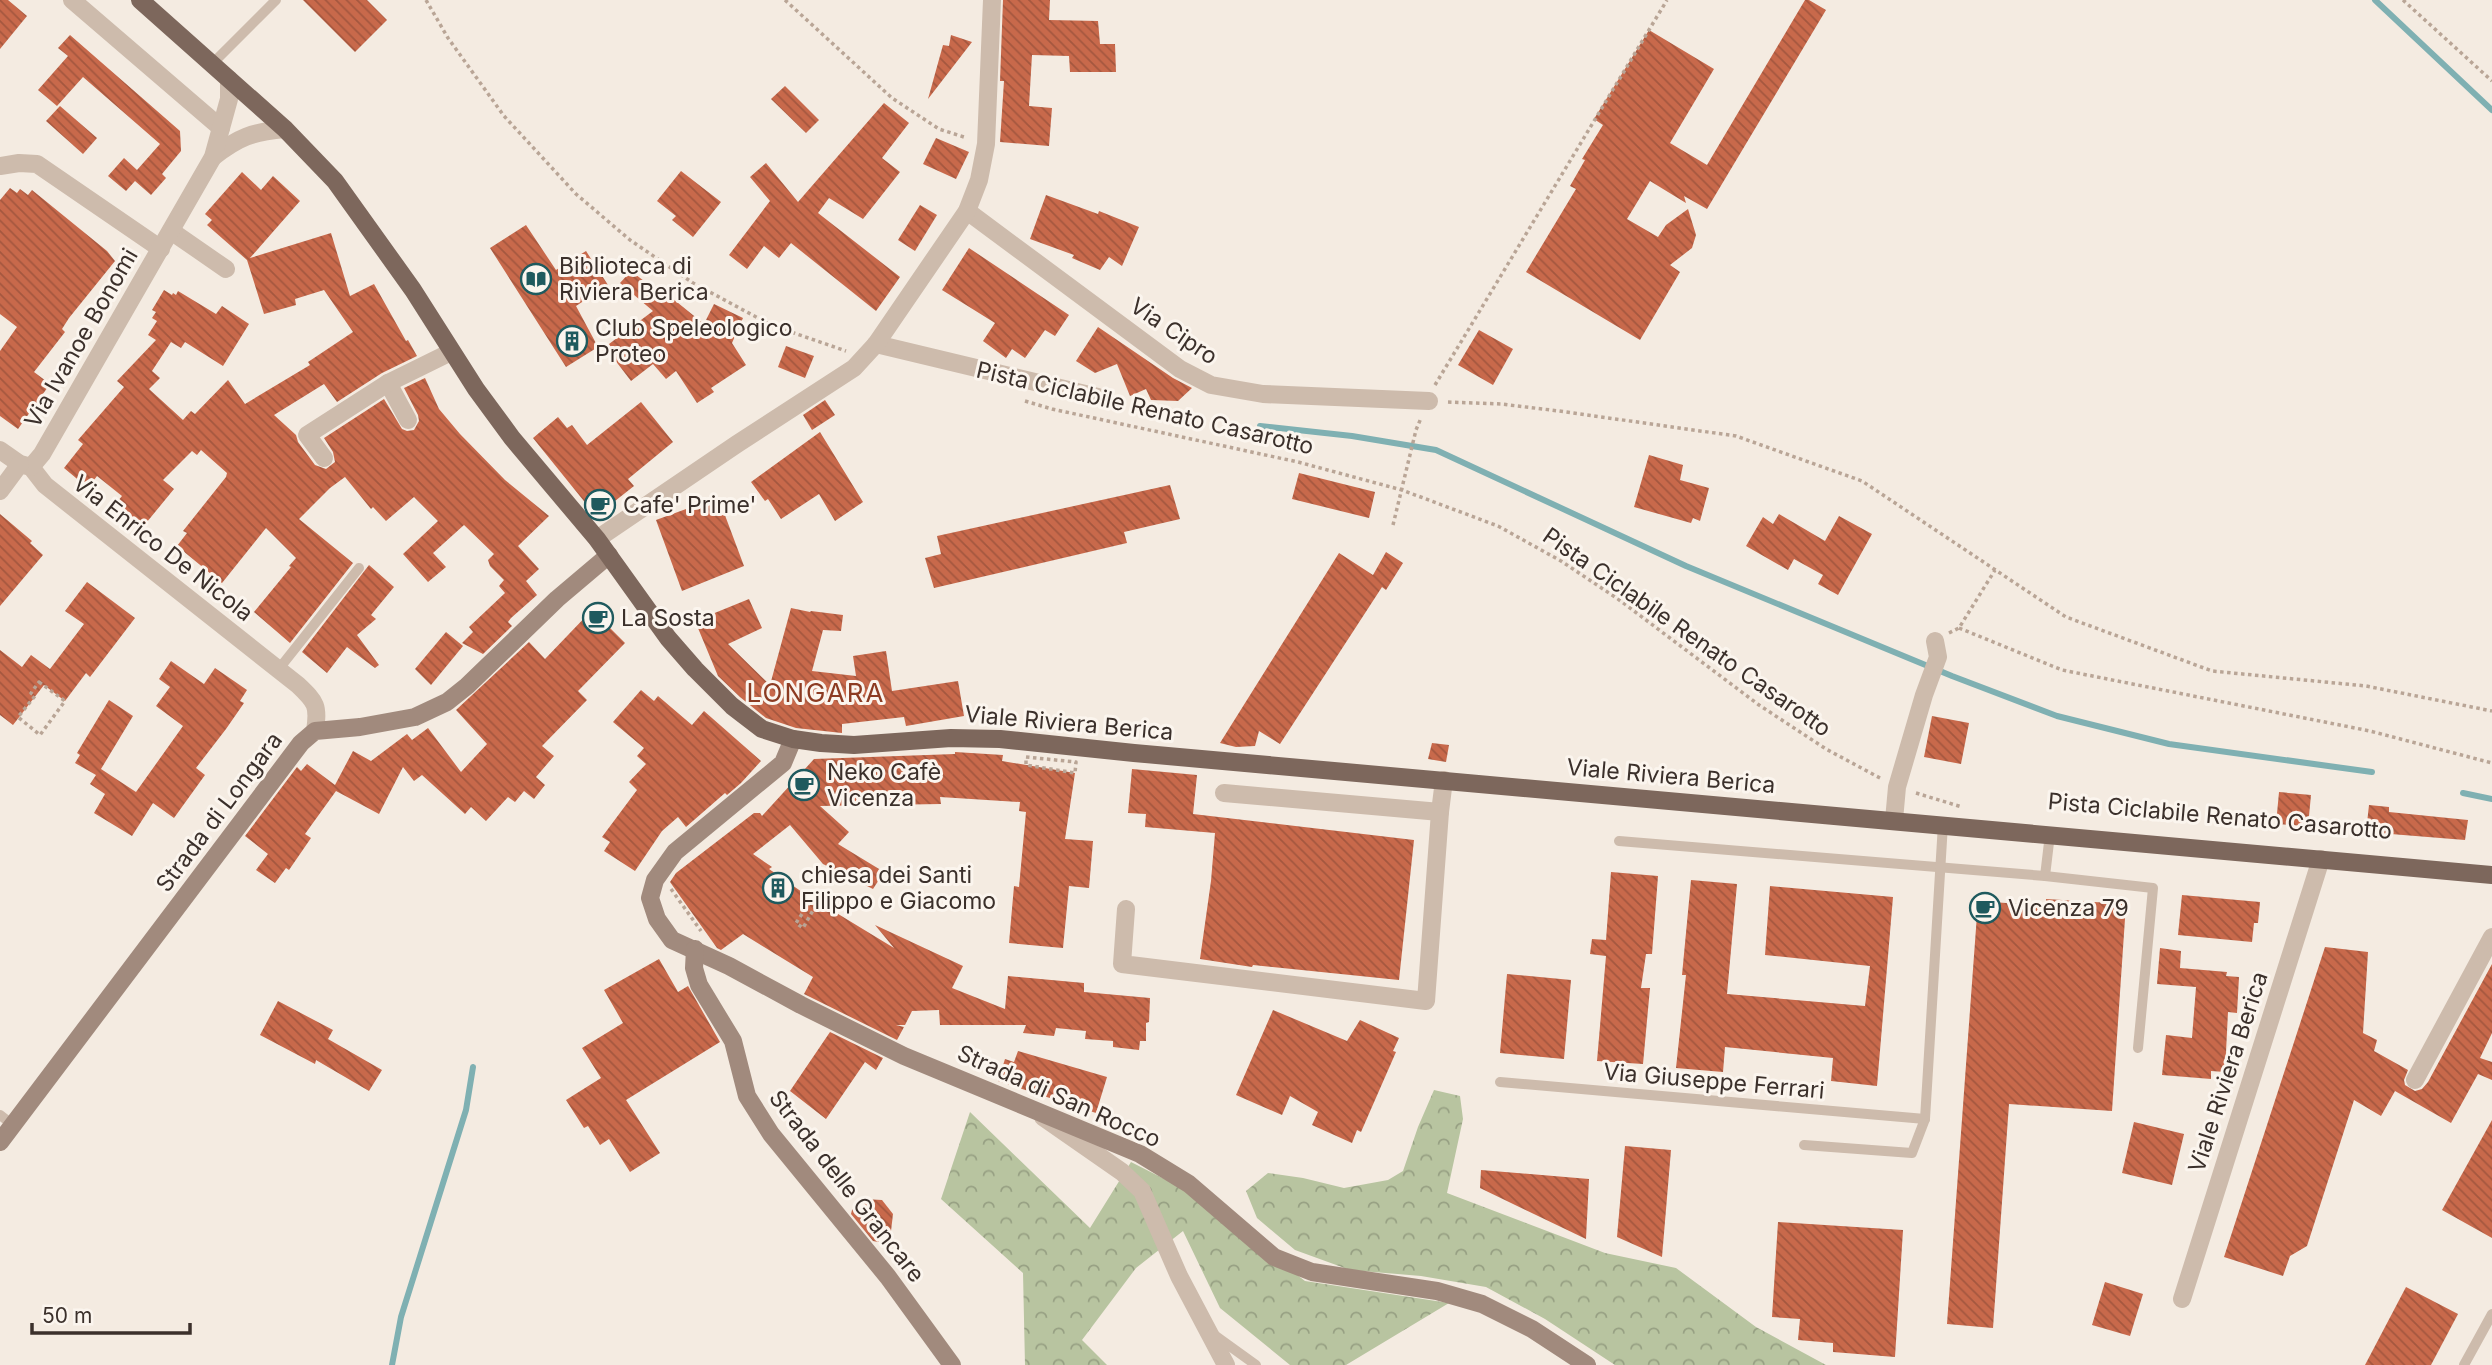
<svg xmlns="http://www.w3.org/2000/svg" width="2492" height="1365" font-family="Inter,sans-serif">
	<defs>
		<pattern id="forest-crowns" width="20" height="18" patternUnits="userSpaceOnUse" patternTransform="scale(1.75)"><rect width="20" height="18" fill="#b8c4a0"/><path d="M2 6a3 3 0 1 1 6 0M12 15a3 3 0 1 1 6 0" fill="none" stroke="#97a083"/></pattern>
		<pattern id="building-back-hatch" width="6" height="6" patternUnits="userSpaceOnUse" patternTransform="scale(1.75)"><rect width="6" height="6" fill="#c8694b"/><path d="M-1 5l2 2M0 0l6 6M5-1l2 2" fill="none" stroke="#a4573f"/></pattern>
	</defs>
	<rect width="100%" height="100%" fill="#f4ebe1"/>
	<g fill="url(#forest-crowns)">
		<path d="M1434,1090L1460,1096L1463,1119L1447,1193L1605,1253L1676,1268L1756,1327L1826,1365H1615L1545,1319L1486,1287L1421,1276L1350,1270L1295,1250L1257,1218L1246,1191L1268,1173L1303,1178L1344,1188L1388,1180L1403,1171L1418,1127Z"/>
		<path d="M970,1112L1090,1228L1131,1162L1188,1191L1305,1281L1449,1303L1346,1365H1290L1220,1308L1183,1231L1136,1268L1082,1340L1107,1365H1025L1023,1273L941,1199Z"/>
	</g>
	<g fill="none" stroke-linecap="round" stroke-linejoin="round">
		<g stroke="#7fb0b2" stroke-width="6">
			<path d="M2375,0L2492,110"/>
			<path d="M1260,426L1352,436L1436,450L1686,566L1952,676L2057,716L2169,744L2372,772"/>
			<path d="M2463,793L2492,799"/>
			<path d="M392,1365L401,1317L466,1110L473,1067"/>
		</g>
	</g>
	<g fill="url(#building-back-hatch)">
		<path d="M0,0H8L27,16L0,49Z"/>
		<path d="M303,0H367L387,20L355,52Z"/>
		<path d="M1003,0H1050L1049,20L1098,21L1100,44H1115L1116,72H1070L1069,56L1032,55L1029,106L1052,108L1049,146L1000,142L1004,81H1000Z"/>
		<path d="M1805,0H1809L1826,10L1707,209L1684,196L1686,203L1650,181L1627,219L1658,237L1666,225L1688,209L1696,235L1692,248L1670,265L1680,272L1640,340L1526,272L1576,189L1570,186L1585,160L1582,159L1603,125L1594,119L1649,30L1714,69L1670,143L1707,165Z"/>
		<path d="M70,35L180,131L181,151L162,174L166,178L151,195L135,181L126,191L108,176L124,158L137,170L160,144L83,77L57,106L38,90L68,56L58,48Z"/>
		<path d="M951,35L972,42L928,99L943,45L949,46Z"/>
		<path d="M785,86L819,120L806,133L771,99Z"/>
		<path d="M884,103L909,123L882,158L900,172L863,219L829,198L818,213L900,277L876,311L791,243L779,258L764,246L747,269L729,255L770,201L750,177L766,163L798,202Z"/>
		<path d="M60,106L97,138L83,154L46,121Z"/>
		<path d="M936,138L969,152L956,179L923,164Z"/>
		<path d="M681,171L721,202L693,237L672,220L676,216L657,201Z"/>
		<path d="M242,172L261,190L273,176L300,201L250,258L331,233L350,296L374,284L406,341L408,340L417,356L382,373L337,402L324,384L274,415L296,435L298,442L315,465L326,469L335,462L333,452L324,438L384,399L402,429L407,431L414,430L419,421L418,415L404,388L425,378L439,409L460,434L505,480L549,516L518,546L539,569L526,581L537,595L511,618L508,622L512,626L483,654L462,643L473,632L469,627L505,593L499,586L504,580L490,566L488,560L494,554L464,525L433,553L446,567L428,582L403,554L438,521L414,497L386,521L373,507L371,509L345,477L330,488L299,519L353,563L290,643L254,612L291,567L289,566L296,558L266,528L222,583L177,546L187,533L183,531L226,477L227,473L201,450L197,455L192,451L163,480L174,489L142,528L113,507L122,496L97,476L88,488L64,468L83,444L78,440L124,387L117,381L156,340L148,335L157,321L152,318L156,312L152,310L164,290L172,295L173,293L176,295L178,291L216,314L222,306L249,324L223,366L185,342L181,348L171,342L152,371L160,378L149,389L183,420L191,411L195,414L228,380L245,404L310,365L308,362L353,332L324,290L295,299L296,305L264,314L247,260L207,225L212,220L205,214Z"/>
		<path d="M10,188L17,193L20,189L28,195L32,190L107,251L115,261L69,318L62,329L65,332L34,372L50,384L18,429L0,416V351L17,327L0,314V200Z"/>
		<path d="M1046,195L1098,214L1099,211L1139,227L1122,266L1109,257L1100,270L1072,258L1074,255L1030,239Z"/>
		<path d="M920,205L937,215L915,251L898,240Z"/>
		<path d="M526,225L556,270L586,251L608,285L576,306L598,347L566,367L490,248Z"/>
		<path d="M969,248L1069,315L1055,336L1045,330L1025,358L1012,349L1006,358L983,341L995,323L942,290Z"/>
		<path d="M631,271L644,281L646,280L665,296L667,294L704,324L714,304L743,318L732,343L746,365L711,388L714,392L697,403L676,371L666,379L653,364L631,381L605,347L653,311L620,283Z"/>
		<path d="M1098,327L1173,378L1192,388L1178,401L1151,400L1146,389L1130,396L1117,364L1095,373L1076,361Z"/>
		<path d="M1479,330L1513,349L1493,385L1458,365Z"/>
		<path d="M786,346L814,356L805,378L778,367Z"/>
		<path d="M825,400L835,415L812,430L803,415Z"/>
		<path d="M641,402L673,442L628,479L634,486L596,516L533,438L558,417L567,428L572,425L587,445Z"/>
		<path d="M820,432L863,502L835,521L819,494L781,519L768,499L765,501L751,482Z"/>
		<path d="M1649,455L1683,465L1680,480L1709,488L1700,521L1693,518L1691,523L1634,507Z"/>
		<path d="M1299,473L1375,492L1369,518L1292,499Z"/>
		<path d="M1170,485L1180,519L1124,532L1127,543L934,588L925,558L941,554L937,536Z"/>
		<path d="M720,502L744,566L682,591L656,520L697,505L699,509Z"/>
		<path d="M0,514L32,541L30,543L43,555L0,606Z"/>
		<path d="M1779,514L1825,541L1839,516L1872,534L1838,595L1818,584L1823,575L1794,559L1788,570L1746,546L1763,517L1773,524Z"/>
		<path d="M1386,552L1403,563L1386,590L1382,587L1280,744L1259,731L1255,746L1236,747L1220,743L1339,553L1373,575Z"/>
		<path d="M369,565L394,587L371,615L376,619L357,635L379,665L375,668L347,647L327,673L302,652Z"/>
		<path d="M87,582L135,618L90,677L86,673L65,701L44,685L13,725L0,715V650L22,667L31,655L50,669L84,624L65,611Z"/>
		<path d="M749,599L762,628L728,644L770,685L791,608L810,612L811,611L843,615L841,631L823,630L812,671L856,676L853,656L886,651L892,691L958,681L964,716L906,726L904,717L842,724V733L796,728L766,718L740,697L718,676L695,621Z"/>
		<path d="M592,610L625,643L578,691L587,700L542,746L554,756L536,777L545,785L534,799L524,791L515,802L508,797L486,821L471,807L465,814L422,775L414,781L403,767L379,814L336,791L305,834L311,838L289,870L286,868L275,883L256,870L268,854L245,836L297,767L301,771L307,764L335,785L353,751L371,761L407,734L412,740L428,728L461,772L487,744L456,710L529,642L545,659Z"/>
		<path d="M446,632L463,646L431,685L415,669Z"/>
		<path d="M171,661L204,684L215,668L247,690L240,701L244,703L226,729L196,768L205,775L174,818L153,803L132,836L94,813L105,794L90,784L96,775L75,763L80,755L77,753L109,700L133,716L101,769L136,792L183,726L156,706L170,687L159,679Z"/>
		<path d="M641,690L654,701L658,696L692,725L704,711L761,761L741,783L727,795L725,793L686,827L678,817L662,831L635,871L604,851L610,842L602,837L637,790L629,782L646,764L637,756L644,748L613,722Z"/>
		<path d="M1932,716L1969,723L1961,764L1924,757Z"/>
		<path d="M1432,743L1449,745L1446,762L1428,759Z"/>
		<path d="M955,752L1003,755L1002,761L1075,773L1065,839L1093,841L1089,888L1069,886L1063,948L1009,943L1014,886L1019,887L1026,812L1019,811L1020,802L940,797L941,804L820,806L849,832L838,844L884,872L873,889L823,864L790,825L753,854L772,867L769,869L802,892L894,948L875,925L963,966L952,988L1005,1009L1008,976L1084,983V992L1150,998L1149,1022L1146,1023V1041H1140L1139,1050L1113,1047V1041L1085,1039L1086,1031L1056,1028L1054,1036L1023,1033L1026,1025H940L939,1010L912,1011L905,1025H896L904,1027L897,1040L804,994L813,977L743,934L721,950L717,948L670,882L676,873L754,813H760L762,816L814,759L955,754Z"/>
		<path d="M1132,769L1197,775L1193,814L1414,840L1399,980L1253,965L1252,967L1200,959L1211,881L1215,833L1145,827L1146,814L1128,813Z"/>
		<path d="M2279,792L2311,795L2308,826L2276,824Z"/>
		<path d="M2369,805L2389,807V812L2468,820L2465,840L2366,832Z"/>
		<path d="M1611,872L1658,876L1652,954H1646L1641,988H1650L1643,1064L1597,1061L1606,956L1590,954L1592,939L1606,940Z"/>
		<path d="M1691,880L1737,884L1727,994L1865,1006L1870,966L1765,955L1770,886L1893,897L1877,1086L1831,1081L1833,1058L1725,1047L1723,1072L1676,1068L1686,975H1682Z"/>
		<path d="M2182,895L2260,902L2258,923H2254L2252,942L2178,935Z"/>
		<path d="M2046,899L2126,904L2112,1111L2009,1104L1993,1328L1947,1324L1978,901L2046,906Z"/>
		<path d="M2325,947L2368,952L2363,1033L2377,1040L2374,1051L2408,1070L2404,1080L2405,1085L2415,1091L2422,1089L2428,1082L2492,964V1033L2480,1058L2492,1062V1080L2478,1074L2451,1123L2395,1091L2381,1116L2354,1100L2307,1246L2290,1256L2283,1276L2224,1257Z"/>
		<path d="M2160,948L2181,951L2180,968L2227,972L2226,976L2239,977L2237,1013L2228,1012L2225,1072L2211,1071V1079L2162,1075L2166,1035L2192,1038L2196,987L2157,984Z"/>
		<path d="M659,959L678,992L688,986L720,1042L626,1100L660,1153L630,1172L609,1139L600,1145L588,1126L584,1128L566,1100L601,1078L582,1048L623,1023L604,990Z"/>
		<path d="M1507,974L1571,980L1564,1059L1500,1053Z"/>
		<path d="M278,1001L333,1030L328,1039L382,1070L369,1091L316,1060L315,1064L260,1035Z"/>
		<path d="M1273,1010L1347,1041L1360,1020L1399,1038L1393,1051L1396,1052L1361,1132L1357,1130L1352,1143L1312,1125L1318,1112L1290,1096L1282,1115L1236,1095Z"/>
		<path d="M830,1032L883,1058L876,1070L865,1062L826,1119L790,1091Z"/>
		<path d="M1018,1051L1107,1077L1096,1113L998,1081L1005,1059L1014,1062Z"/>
		<path d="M2492,1120V1238L2442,1210Z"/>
		<path d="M2134,1122L2184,1134L2172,1185L2122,1173Z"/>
		<path d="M1625,1146L1671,1150L1662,1257L1617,1237Z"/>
		<path d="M1481,1170L1589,1179L1586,1239L1480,1188Z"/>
		<path d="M864,1199L882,1200L893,1214L891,1231L878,1242L873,1241L851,1214L852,1210Z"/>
		<path d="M1778,1222L1903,1230L1895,1357L1833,1352V1343L1798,1340L1800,1319L1772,1317Z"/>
		<path d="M2105,1282L2143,1294L2130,1336L2092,1325Z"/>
		<path d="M2406,1287L2458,1314L2431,1365H2365Z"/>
	</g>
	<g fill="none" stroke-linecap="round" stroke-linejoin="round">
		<g stroke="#b9a596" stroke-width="3.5" stroke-dasharray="3.5 3.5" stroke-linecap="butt">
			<path d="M426,0L448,38L504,116L576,194L630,240L693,283L771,325L846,351"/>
			<path d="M785,0L892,98L939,129L967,138"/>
			<path d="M2403,0L2492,81"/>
			<path d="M1435,385L1667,0"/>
			<path d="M1025,401L1052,409L1298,462L1402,490L1498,526L1561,561L1618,599L1759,705L1826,749L1880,778"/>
			<path d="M1448,402L1501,404L1559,411L1736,436L1862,481L2066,617L2212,671L2366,686L2492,711"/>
			<path d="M1393,525L1416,430L1421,418"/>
			<path d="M1959,628L2062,670L2370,731L2492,763"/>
			<path d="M1949,633L1959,628L1995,570"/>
			<path d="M39,682L65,701L40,735L18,717L35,696L31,693Z"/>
			<path d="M1026,757L1076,762L1075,773L1026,765Z"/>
			<path d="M1916,793L1962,807"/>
			<path d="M671,889L701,931"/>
			<path d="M810,902L816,905L803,928L796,923Z"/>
		</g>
		<g stroke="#cdbbac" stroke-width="10">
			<path d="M212,64L276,0"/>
			<path d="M278,670L359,568"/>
			<path d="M1619,841L2045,876L2153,888L2138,1048"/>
			<path d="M2045,876L2050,834"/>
			<path d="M1500,1082L1925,1119"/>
			<path d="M0,1115L13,1125"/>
			<path d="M1804,1145L1912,1153L1925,1119L1943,824"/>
			<path d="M1213,1334L1256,1365"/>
			<path d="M2464,1365L2492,1314"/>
		</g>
		<g stroke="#cdbbac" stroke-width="18">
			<path d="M72,0L221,128"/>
			<path d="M213,157C239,137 252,132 285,129"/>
			<path d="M0,166L19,163L37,164L161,249"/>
			<path d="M967,211L1180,369L1211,385L1263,394L1429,401"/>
			<path d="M171,231L226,269"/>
			<path d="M876,344L1098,397"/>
			<path d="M388,383L408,420"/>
			<path d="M0,450L20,464L31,467L45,485L298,685C316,702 319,706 315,731"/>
			<path d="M324,458L307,435L388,383L451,352"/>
			<path d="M31,467L42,454L213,157L229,99V79"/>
			<path d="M0,491L20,464"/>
			<path d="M597,539L737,444L854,368L876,344L967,211L979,180L986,144L992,0"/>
			<path d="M1440,812L1444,780"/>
			<path d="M1894,820L1897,787L1924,695L1938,657L1935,641"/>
			<path d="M1126,909L1122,964L1426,1001L1440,812L1224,793"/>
			<path d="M2415,1080L2492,937"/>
			<path d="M1043,1117L1122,1172L1142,1191L1179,1276L1226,1365"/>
			<path d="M2182,1299L2321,859"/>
		</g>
		<g stroke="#a18a7d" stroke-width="18">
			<path d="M793,739L783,763L675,852L655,880L650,898L657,919L672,940L729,966L801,1005L904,1056L1140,1154L1189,1184L1274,1257L1312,1272L1437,1291L1482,1304L1532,1329L1587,1365"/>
			<path d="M695,949L694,968L699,985L733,1041L747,1096L771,1134L888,1277L952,1365"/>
			<path d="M0,1142L301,743L315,731L360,727L415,717L447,702L467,686L557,599L609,555"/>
		</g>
		<path stroke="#7d675c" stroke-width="18" d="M140,0L285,129L335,181L413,290L476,389L512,438L597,539L668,638L695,669L732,706L762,729L793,739L821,743L854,745L951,738L1000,739L1134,753L2492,875"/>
	</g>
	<defs>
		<g id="library-ring" transform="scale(1.575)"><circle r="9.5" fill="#fbf5ee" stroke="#1f5a5e" stroke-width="1.5"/><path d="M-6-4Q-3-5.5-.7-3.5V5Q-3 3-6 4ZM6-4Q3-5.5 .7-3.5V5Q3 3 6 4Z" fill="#1f5a5e"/></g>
		<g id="building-ring" transform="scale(1.575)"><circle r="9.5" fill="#fbf5ee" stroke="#1f5a5e" stroke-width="1.5"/><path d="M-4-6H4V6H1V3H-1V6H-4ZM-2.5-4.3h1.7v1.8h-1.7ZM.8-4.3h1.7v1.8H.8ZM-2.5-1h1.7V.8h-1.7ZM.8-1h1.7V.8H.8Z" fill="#1f5a5e"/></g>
		<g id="cafe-ring" transform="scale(1.575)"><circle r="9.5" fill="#fbf5ee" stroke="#1f5a5e" stroke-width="1.5"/><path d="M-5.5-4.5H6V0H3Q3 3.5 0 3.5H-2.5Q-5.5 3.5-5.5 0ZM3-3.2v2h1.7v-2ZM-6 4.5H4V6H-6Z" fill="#1f5a5e"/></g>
	</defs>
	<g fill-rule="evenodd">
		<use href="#library-ring" x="536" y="279"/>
		<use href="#building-ring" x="572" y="341"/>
		<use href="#cafe-ring" x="600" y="505"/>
		<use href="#cafe-ring" x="598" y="618"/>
		<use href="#cafe-ring" x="804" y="785"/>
		<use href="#building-ring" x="778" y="888"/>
		<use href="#cafe-ring" x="1985" y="908"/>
	</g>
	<g text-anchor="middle" stroke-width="6" stroke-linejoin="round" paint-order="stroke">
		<g font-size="23" fill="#3b302b" stroke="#fbf5ee" text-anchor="start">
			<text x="559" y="274">Biblioteca di<tspan x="559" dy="26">Riviera Berica</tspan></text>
			<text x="595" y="336">Club Speleologico<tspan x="595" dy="26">Proteo</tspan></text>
			<text x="623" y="513">Cafe' Prime'</text>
			<text x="621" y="626">La Sosta</text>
			<text x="827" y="780">Neko Cafè<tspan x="827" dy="26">Vicenza</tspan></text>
			<text x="801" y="883">chiesa dei Santi<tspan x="801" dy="26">Filippo e Giacomo</tspan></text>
			<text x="2008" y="916">Vicenza 79</text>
		</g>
		<g font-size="23" fill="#3b302b" stroke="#fbf5ee">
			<text transform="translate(1174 331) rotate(34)" y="8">Via Cipro</text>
			<text transform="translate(81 338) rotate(-60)" y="8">Via Ivanoe Bonomi</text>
			<text transform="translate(1145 408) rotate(13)" y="8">Pista Ciclabile Renato Casarotto</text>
			<text transform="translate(163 548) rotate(38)" y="8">Via Enrico De Nicola</text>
			<text transform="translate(1687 632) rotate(35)" y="8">Pista Ciclabile Renato Casarotto</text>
			<text transform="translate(1069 723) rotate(5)" y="8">Viale Riviera Berica</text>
			<text transform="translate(1671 776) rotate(5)" y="8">Viale Riviera Berica</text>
			<text transform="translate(219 812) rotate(-53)" y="8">Strada di Longara</text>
			<text transform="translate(2220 816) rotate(5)" y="8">Pista Ciclabile Renato Casarotto</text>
			<text transform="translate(2228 1072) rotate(-72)" y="8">Viale Riviera Berica</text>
			<text transform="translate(1714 1081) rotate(5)" y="8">Via Giuseppe Ferrari</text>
			<text transform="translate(1059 1096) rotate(24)" y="8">Strada di San Rocco</text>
			<text transform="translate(847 1186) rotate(52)" y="8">Strada delle Grancare</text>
		</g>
		<g font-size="26" letter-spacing="2" fill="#8c3b22" stroke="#fbf5ee">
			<text x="816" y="702">LONGARA</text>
		</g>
	</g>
	<path d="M32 1323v10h158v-10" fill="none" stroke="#3b302b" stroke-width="3.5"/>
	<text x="42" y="1323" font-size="21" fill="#3b302b" stroke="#fbf5ee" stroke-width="5" paint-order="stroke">50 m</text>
</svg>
